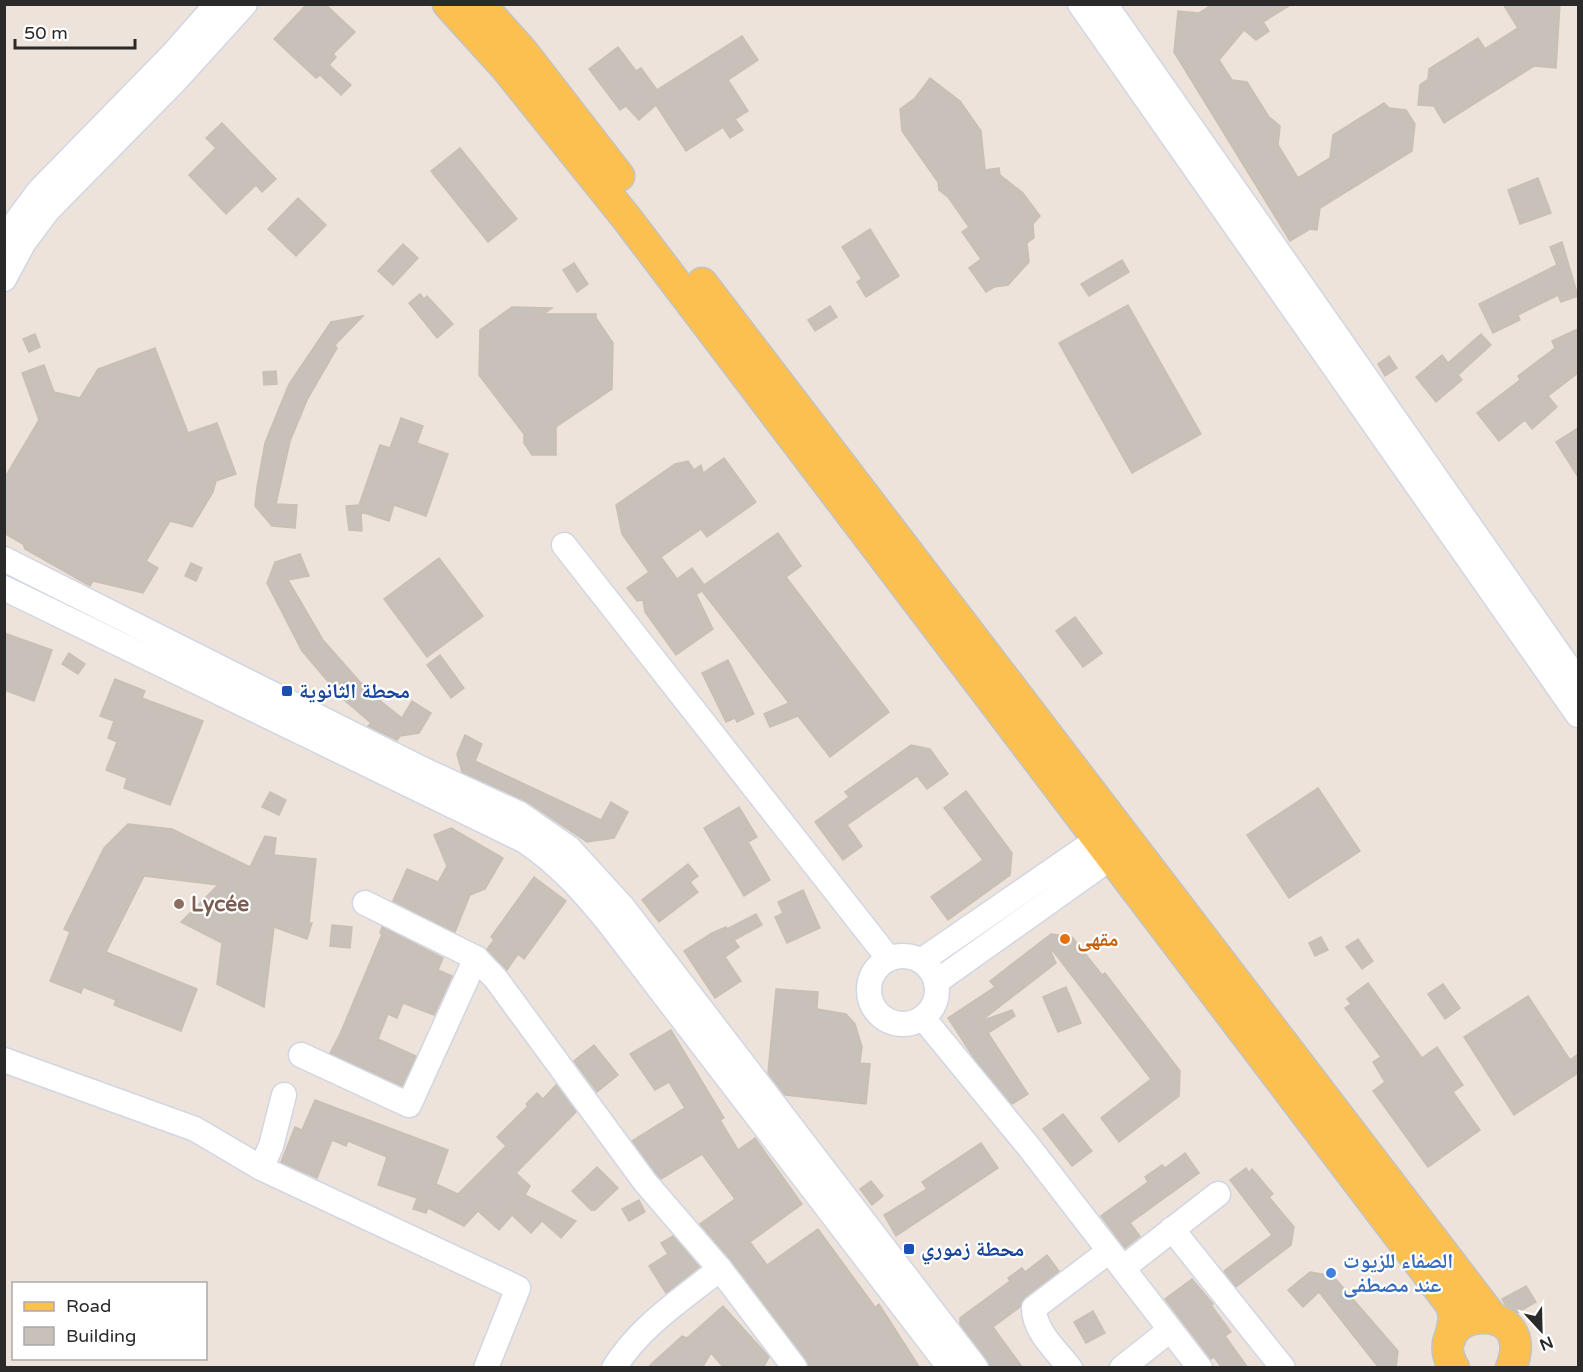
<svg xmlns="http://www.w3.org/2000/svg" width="1583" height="1372" font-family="'Varela Round','Noto Naskh Arabic',sans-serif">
	<rect width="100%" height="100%" fill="#ede3da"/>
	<g fill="#c8c1b9" stroke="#c9bfb4" stroke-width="1.5">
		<path d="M307,4H325L355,32L333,54L336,57L329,65L351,85L341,95L320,75L316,78L274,39Z"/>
		<path d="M1213,4H1292L1263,22L1269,31L1256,40L1244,30L1219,60L1232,80L1247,82L1269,117L1280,126L1278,145L1298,178L1330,158L1333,135L1384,103L1389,108L1406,110L1415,124L1412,151L1320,208L1317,230L1310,229L1290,241L1174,52L1178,11L1199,13Z"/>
		<path d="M1503,4H1560L1556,68L1534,66L1444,123L1434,106L1418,105L1420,85L1428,79L1429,69L1478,38L1485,49L1518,28Z"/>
		<path d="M742,36L758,60L728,80L748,111L735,119L743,130L730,138L723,127L686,151L656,105L639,120L626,106L620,110L589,69L618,47L636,71L641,68L657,90Z"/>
		<path d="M930,78L960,101L981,131L985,170L999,168L1000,175L1023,193L1040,216L1033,224L1034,238L1027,243L1029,262L1008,285L994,287L986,292L969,268L981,259L962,232L969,227L948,197L939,190L938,182L902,131L900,109L915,98Z"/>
		<path d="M222,123L276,179L262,192L256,185L226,214L189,175L216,148L206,138Z"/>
		<path d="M460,148L517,219L488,242L431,171Z"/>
		<path d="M1538,178L1551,213L1520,224L1508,190Z"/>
		<path d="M298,198L326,225L296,256L268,229Z"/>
		<path d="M870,229L899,276L866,297L857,282L862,279L842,247Z"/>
		<path d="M1562,242L1578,296L1561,302L1558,295L1518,315L1520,320L1493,333L1479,304L1557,265L1550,247Z"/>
		<path d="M403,244L418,258L393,285L378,271Z"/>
		<path d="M1122,260L1129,272L1089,296L1081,284Z"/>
		<path d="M574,263L588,284L577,292L563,270Z"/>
		<path d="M420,294L424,299L427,296L453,324L437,338L409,303Z"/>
		<path d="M1128,305L1201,434L1132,473L1059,343Z"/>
		<path d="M830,306L837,317L815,331L808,320Z"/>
		<path d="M512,307L552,308L544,314H596V318L613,343L612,389L556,427V455H532L524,443V434L479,375L480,330Z"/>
		<path d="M363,316L335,345L337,348L308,398L290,441L276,504L297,505L295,528L272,526L255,506L257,487L265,443L289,384L331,322Z"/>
		<path d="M1578,329V373L1548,396L1557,407L1532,429L1525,420L1499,441L1477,413L1520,380L1518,376L1555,348L1552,341Z"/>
		<path d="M35,334L40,347L29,352L23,339Z"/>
		<path d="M1481,334L1491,345L1458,375L1462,380L1436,402L1416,377L1442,355L1448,363Z"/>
		<path d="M155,348L188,433L217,423L236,474L216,481L213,492L192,527L170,521L146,561L158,568L143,593L93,581L90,586L25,549L23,544L4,533V479L39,420L22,373L44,365L54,392L80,398L98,369Z"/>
		<path d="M1389,356L1397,368L1385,376L1378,364Z"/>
		<path d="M276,371L277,384L264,385L263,372Z"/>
		<path d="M401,418L423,426L417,443L448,454L426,516L394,505L389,521L361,512L362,531L349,530L346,506L359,505L380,445L390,448Z"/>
		<path d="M1578,428V477L1556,442Z"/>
		<path d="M724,458L756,502L707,537L701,529L661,557L677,579L692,568L704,585L778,533L801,566L786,577L889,712L830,757L798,716L770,727L764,714L789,703L702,591L696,594L713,629L676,655L645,612L643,600L637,601L627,588L649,572L622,534L616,505L675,464L688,461L694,470L701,465L703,473Z"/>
		<path d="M300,554L309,576L288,580L323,640L368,691L402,718L412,701L431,713L419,733L400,736L397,740L368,726L371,723L343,699L302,651L267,583L275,562Z"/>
		<path d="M439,558L483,616L427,657L384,599Z"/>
		<path d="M191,563L202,568L196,581L185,576Z"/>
		<path d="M1075,617L1102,653L1083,667L1056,631Z"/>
		<path d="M4,633L52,650L34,701L4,690Z"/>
		<path d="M69,653L85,664L78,674L62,664Z"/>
		<path d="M440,655L464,688L451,698L427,665Z"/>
		<path d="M728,660L754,714L737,722L735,718L726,722L702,673Z"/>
		<path d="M115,679L145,691L142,698L203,721L170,805L124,788L127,778L106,770L117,742L108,738L114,721L100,716Z"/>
		<path d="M465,735L482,744L475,761L601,820L611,802L628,812L614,838L587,842L526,801L462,772L457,754Z"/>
		<path d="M911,745L930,749L948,774L927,789L917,776L847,825L862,846L843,860L815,822L849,797L845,792Z"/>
		<path d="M1318,788L1360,851L1289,898L1247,835Z"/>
		<path d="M966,791L1012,853L1010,875L948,920L931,897L983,860L944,808Z"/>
		<path d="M270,792L286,800L279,815L262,807Z"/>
		<path d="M739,807L757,837L748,842L770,880L744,896L704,828Z"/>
		<path d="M128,824L172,829L250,867L265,836L276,838L274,855L316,859L309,923H312L307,939L274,927L264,1007L217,984L222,943L181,922L218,885L144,876L106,952L197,989L181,1031L114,1005L116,1000L83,987L81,993L50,981L70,932L64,929L104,848Z"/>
		<path d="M451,828L503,858L485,889L470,895L455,932L393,901L407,869L438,882L447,866L434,835Z"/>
		<path d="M688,864L698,876L690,882L698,892L659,922L642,900Z"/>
		<path d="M534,877L566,901L524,959L518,954L507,970L487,949L494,940L491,937Z"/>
		<path d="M803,890L820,928L787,943L775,917L783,913L778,902Z"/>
		<path d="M756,914L762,925L734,940L739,947L725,957L741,981L715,998L684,951L712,933L726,927L727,929Z"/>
		<path d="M332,925L352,927L350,948L330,946Z"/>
		<path d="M382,927L443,958L438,970L452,976L434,1015L403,1003L397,1018L388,1014L378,1039L416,1056L402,1086L330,1053L340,1034L382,934L380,933Z"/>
		<path d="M1051,934L1072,937L1102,975L1105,973L1180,1071L1179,1096L1119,1142L1101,1118L1151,1079L1053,951L1051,952L1056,963L981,1021L1012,1010L1015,1016L988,1033L1028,1094L1012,1104L974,1058L948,1018L995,987L990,981Z"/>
		<path d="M1321,937L1328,950L1315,956L1309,943Z"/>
		<path d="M1358,939L1373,961L1362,969L1346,947Z"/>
		<path d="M1368,983L1422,1058L1437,1047L1463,1085L1453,1092L1480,1130L1428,1167L1373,1091L1385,1082L1373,1062L1381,1057L1345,1008L1351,1004L1347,999Z"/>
		<path d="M1443,984L1460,1008L1445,1019L1428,994Z"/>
		<path d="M1066,987L1081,1023L1058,1032L1043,997Z"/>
		<path d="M776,989L818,992L817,1009L846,1014L855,1024L862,1047L860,1063L870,1064L866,1104L785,1095L776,1083L768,1073Z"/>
		<path d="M1528,996L1570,1060L1578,1054V1073L1514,1115L1464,1037Z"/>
		<path d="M671,1030L724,1118L720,1120L738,1150L755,1138L802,1204L750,1242L767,1265L818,1229L875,1307L879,1304L920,1368H809L806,1359L731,1260L700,1224L735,1199L702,1154L661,1179L656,1173L632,1141L685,1108L669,1082L655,1090L630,1054Z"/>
		<path d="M594,1045L618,1075L597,1092L574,1061Z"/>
		<path d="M556,1085L576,1112L516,1173L530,1186L525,1195L576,1221L561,1238L542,1221L531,1233L512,1215L499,1230L478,1211L464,1226L428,1208L426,1213L413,1209L417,1198L378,1185L387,1157L348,1141L346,1146L332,1140L317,1178L281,1162L295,1127L302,1130L315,1100L448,1150L436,1184L458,1194L506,1146L497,1137L528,1106L526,1104L537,1093L543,1099Z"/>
		<path d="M1063,1114L1092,1151L1072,1166L1043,1129Z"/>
		<path d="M981,1143L998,1168L896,1236L884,1215L927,1189L922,1182Z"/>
		<path d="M1185,1153L1199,1173L1130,1223L1140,1236L1125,1248L1101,1216L1148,1182L1145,1177L1162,1165L1165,1168Z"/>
		<path d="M597,1167L618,1188L595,1210H591L572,1191Z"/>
		<path d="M1246,1168L1249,1173L1252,1169L1273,1194L1269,1197L1294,1227L1291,1245L1236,1287L1224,1271L1272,1235L1230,1180Z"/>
		<path d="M871,1181L883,1196L872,1205L860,1189Z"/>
		<path d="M639,1200L645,1212L629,1221L622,1209Z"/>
		<path d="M673,1236L699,1267L666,1293L649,1266L668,1254L661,1243Z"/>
		<path d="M1047,1255L1059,1271L1025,1297L1020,1307L993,1327L1023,1368H992L960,1324V1318L1010,1281L1008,1278L1022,1268L1025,1272Z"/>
		<path d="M1310,1272L1333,1276L1398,1351L1396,1368H1379L1319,1292L1303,1307L1288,1290Z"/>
		<path d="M1192,1279L1213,1304L1211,1305L1231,1332L1225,1336L1248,1368H1222L1214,1357L1211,1359L1165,1299Z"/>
		<path d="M1526,1286L1536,1302L1517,1313L1506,1306L1502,1299Z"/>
		<path d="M723,1306L769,1357L763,1368H724L711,1353L702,1368H647L682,1336L687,1338Z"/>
		<path d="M1093,1311L1105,1333L1086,1343L1074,1322Z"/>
	</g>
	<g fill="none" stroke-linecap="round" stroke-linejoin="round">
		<g stroke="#d0d6e4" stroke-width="27">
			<g id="minor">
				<path d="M1080,4L1578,715"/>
				<path d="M1105,4L1578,681"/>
				<path d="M4,238L39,191L172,55L217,4"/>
				<path d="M4,279L24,242L48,210L177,79L245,4"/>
				<path d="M564,545L889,959"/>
				<path d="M4,559L422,769L520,814L569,848L622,906L976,1368"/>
				<path d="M4,588L525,841C559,864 583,891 609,923L950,1368"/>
				<path d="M365,903L476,958L496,979L645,1182L720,1269L795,1368"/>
				<circle cx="903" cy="990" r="34"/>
				<path d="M921,961L1098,839"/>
				<path d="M936,982L1112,857"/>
				<path d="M923,1018L1029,1147L1200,1368"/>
				<path d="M301,1055L409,1105L476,958"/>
				<path d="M4,1060L195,1129L261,1168"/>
				<path d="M284,1095L271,1146L261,1168L518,1288L486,1368"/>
				<path d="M1172,1229L1283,1368"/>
				<path d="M1123,1268L1218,1194"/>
				<path d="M614,1368C640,1326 682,1299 720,1269"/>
				<path d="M1070,1368C1056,1350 1034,1331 1034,1308L1109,1251"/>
				<path d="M1122,1368L1170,1330"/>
			</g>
		</g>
		<g stroke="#c3c3c3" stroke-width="33">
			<g id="major">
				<path d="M448,4L506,68L628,220L1452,1306L1454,1319L1450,1339"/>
				<path d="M480,4L523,52L619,176"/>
				<path d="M702,283L1492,1317"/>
				<path d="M1454,1368C1419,1309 1540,1294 1511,1368"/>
			</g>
		</g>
		<use href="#minor" stroke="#fff" stroke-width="24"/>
		<use href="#major" stroke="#fcc051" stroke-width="30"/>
	</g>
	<g fill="#1a4fb4" stroke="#fff" stroke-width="2">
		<rect x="281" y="685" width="12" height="12" rx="3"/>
		<rect x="903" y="1243" width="12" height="12" rx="3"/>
	</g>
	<circle fill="#8d6e63" stroke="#fff" stroke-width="2" cx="179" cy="904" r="6"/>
	<circle fill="#e8710a" stroke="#fff" stroke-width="2" cx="1065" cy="939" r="6"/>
	<circle fill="#3f7fe0" stroke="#fff" stroke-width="2" cx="1331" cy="1273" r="6"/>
	<g text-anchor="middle" stroke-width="4.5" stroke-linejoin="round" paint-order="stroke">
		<g font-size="21" font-weight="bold" fill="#164399" stroke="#fff" text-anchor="start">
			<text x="299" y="698">محطة الثانوية</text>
			<text x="921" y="1256">محطة زموري</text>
		</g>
		<g font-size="21" font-weight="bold" fill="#785e54" stroke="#fff" text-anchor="start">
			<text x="191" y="911">Lycée</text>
		</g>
		<g font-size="21" font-weight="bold" fill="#c56008" stroke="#fff" text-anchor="start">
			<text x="1077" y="946">مقهى</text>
		</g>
		<g font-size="21" font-weight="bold" fill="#366cbe" stroke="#fff" text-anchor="start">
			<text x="1343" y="1268">الصفاء للزيوت<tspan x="1343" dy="24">عند مصطفى</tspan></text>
		</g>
	</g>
	<rect width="1583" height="1372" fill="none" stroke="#2a2a2a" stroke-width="12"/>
	<rect x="12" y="1282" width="195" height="78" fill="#ffffff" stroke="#aaaaaa" stroke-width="1.5"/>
	<rect x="24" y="1302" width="30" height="9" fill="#fcc051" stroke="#aaaaaa" stroke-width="1.5"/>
	<text x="66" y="1312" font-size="18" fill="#2a2a2a">Road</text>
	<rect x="24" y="1327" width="30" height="18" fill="#c8c1b9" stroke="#aaaaaa" stroke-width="1.5"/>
	<text x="66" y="1342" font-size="18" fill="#2a2a2a">Building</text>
	<g transform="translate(1541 1330) rotate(158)" stroke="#ffffff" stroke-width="4.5" paint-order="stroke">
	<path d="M0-4.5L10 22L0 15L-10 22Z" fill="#2a2a2a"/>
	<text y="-9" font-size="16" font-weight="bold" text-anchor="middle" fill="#2a2a2a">N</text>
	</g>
	<path d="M15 39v9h120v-9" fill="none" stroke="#2a2a2a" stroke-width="3"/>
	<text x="24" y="39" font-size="18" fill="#2a2a2a" stroke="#ffffff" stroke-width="4.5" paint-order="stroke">50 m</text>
</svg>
